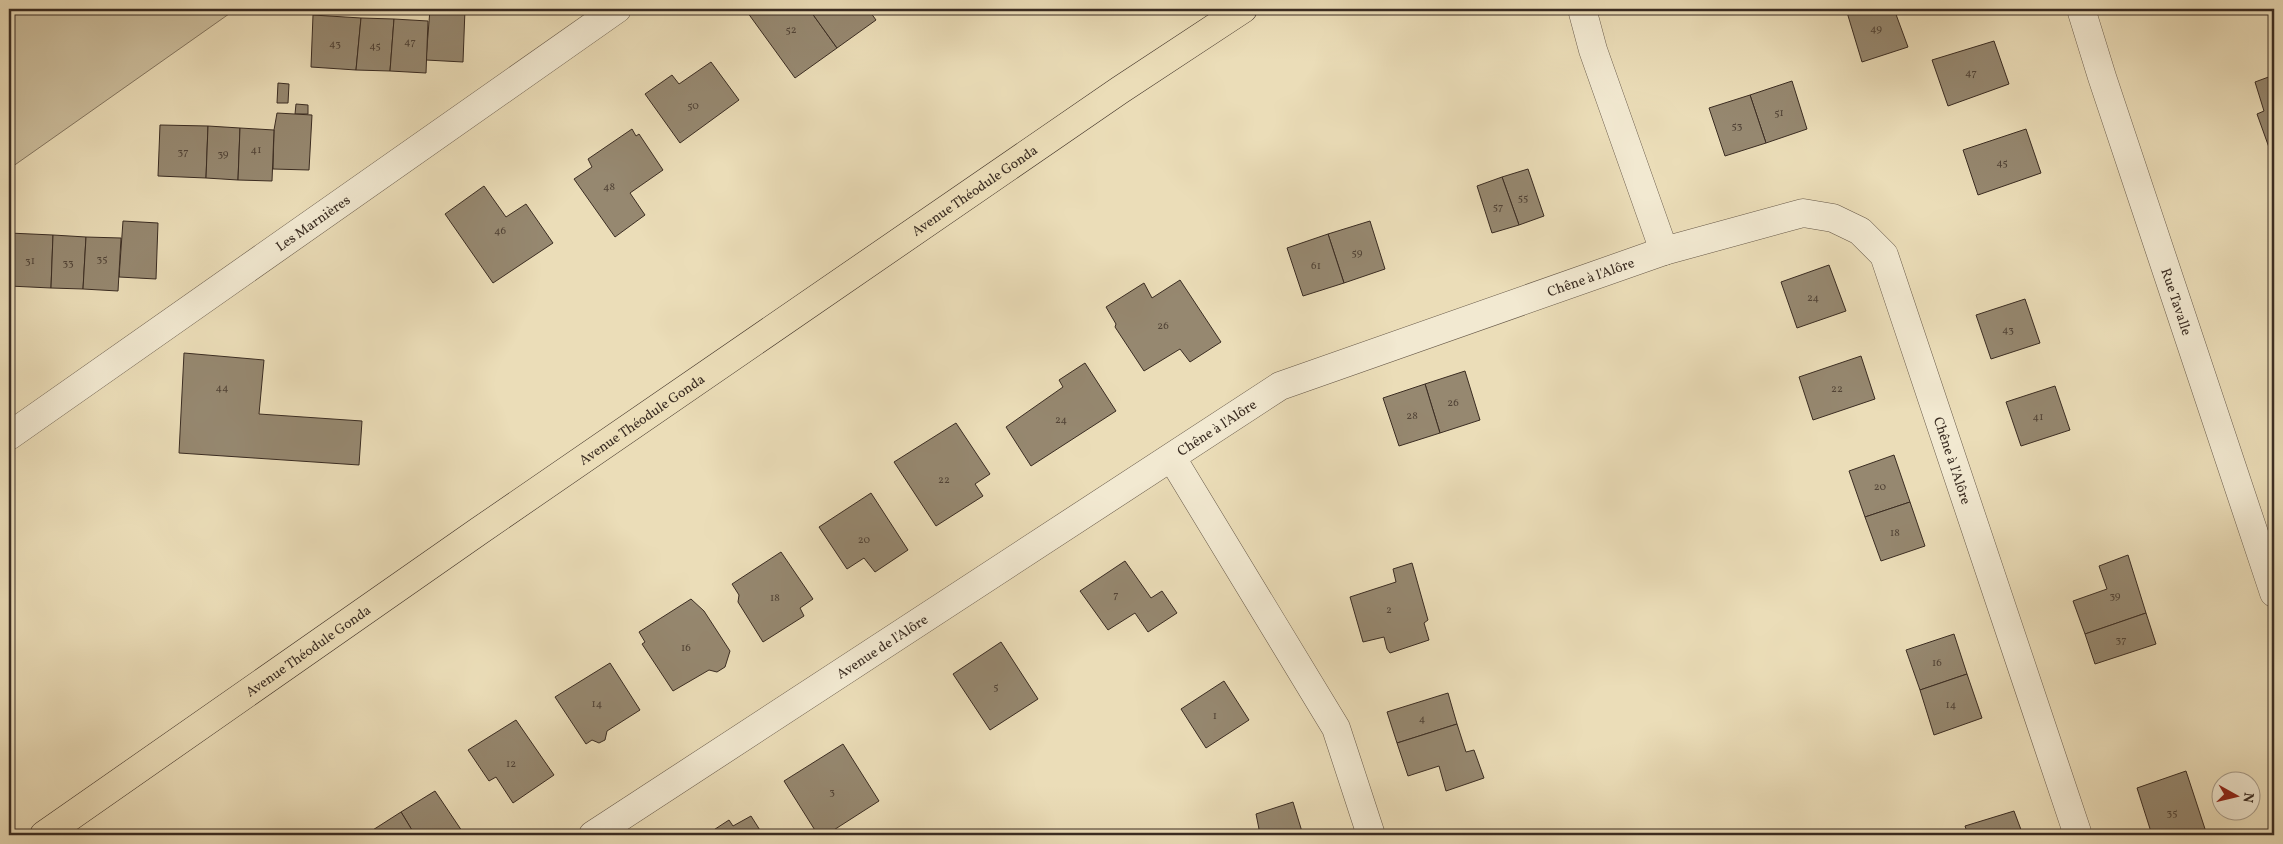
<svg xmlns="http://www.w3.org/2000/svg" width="2283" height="844" font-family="Vollkorn,serif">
	<rect width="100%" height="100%" fill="#ebddb8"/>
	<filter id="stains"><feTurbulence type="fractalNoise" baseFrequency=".004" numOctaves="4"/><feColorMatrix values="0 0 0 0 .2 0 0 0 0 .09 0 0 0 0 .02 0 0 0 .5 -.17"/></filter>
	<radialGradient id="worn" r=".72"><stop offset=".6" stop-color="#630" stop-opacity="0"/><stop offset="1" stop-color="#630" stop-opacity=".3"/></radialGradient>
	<path fill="#cdbf9e" stroke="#847660" d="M9,9H236L9,169Z"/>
	<g fill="#968870" stroke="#3a2c22">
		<path d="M430,9H465L463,62L426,60Z"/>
		<path d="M745,9H809L837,48L795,78Z"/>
		<path d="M809,9H868L876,20L837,48Z"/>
		<path d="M1846,9H1894L1908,47L1862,62Z"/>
		<path d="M313,15L361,18L356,70L311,67Z"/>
		<path d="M361,18L394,19L390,71L356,70Z"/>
		<path d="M394,19L428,21L426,73L390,71Z"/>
		<path d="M1994,41L2009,84L1948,106L1932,60Z"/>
		<path d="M711,62L739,100L680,143L645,94L672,75L679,84Z"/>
		<path d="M2274,75V152L2271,153L2257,114L2264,111L2255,82Z"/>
		<path d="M1792,81L1807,129L1766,143L1750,95Z"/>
		<path d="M278,83L289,84L288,103H277Z"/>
		<path d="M1750,95L1766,143L1725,156L1709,108Z"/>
		<path d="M296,104L308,105V114H295Z"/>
		<path d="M277,113L312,115L309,170L273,169L274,130Z"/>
		<path d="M160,125L208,126L206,178L158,176Z"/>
		<path d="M208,126L240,128L238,180L206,178Z"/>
		<path d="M240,128L274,130L272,181L238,180Z"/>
		<path d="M632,129L636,136L639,134L663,170L630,193L645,215L615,237L574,179L592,167L588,159Z"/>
		<path d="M2026,129L2041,173L1978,195L1963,150Z"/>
		<path d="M1528,169L1544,216L1519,225L1502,177Z"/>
		<path d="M1502,177L1519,225L1492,233L1477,186Z"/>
		<path d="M484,186L506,217L526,204L553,243L493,283L445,214Z"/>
		<path d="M123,221L158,223L156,279L119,277Z"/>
		<path d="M1370,221L1385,269L1344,283L1328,234Z"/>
		<path d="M9,233L53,235L51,288L9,286Z"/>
		<path d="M1328,234L1344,283L1303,296L1287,248Z"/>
		<path d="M53,235L86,237L83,289L51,288Z"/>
		<path d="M86,237L121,238L118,291L83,289Z"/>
		<path d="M1829,265L1846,311L1797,328L1781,282Z"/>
		<path d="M1180,280L1221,342L1190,362L1180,349L1144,371L1115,327L1116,324L1106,307L1144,283L1152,298Z"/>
		<path d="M2025,299L2040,343L1991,359L1976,315Z"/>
		<path d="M184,353L264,360L259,414L362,421L359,465L179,453Z"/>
		<path d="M1861,356L1875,399L1813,420L1799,377Z"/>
		<path d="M1085,363L1116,411L1031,466L1006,427L1063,387L1059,380Z"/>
		<path d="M1465,371L1480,420L1440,433L1425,384Z"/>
		<path d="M1425,384L1440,433L1399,446L1383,398Z"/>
		<path d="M2055,386L2070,430L2021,446L2006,402Z"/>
		<path d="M956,423L990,474L975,484L983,496L936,526L894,462Z"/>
		<path d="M1894,455L1910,502L1865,517L1849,471Z"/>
		<path d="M871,493L908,550L875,572L864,558L847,569L819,527Z"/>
		<path d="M1910,502L1925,546L1881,561L1865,517Z"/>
		<path d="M781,552L813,599L800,608L804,616L763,642L738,602L739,595L732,584Z"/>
		<path d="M2128,555L2146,613L2085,634L2073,601L2107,589L2099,566Z"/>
		<path d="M1125,561L1151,598L1162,591L1177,613L1148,632L1135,613L1108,630L1080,591Z"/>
		<path d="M1412,563L1428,620L1424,623L1429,640L1390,653L1387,649L1384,637L1363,642L1350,597L1396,582L1393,569Z"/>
		<path d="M691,599L704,611L730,651L725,667L717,672L709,670L673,691L642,644L645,642L639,632Z"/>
		<path d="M2146,613L2156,644L2095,664L2085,634Z"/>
		<path d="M1954,634L1967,674L1920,690L1906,650Z"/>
		<path d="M1001,642L1038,699L990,730L953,674Z"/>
		<path d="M610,663L640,710L607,731L605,740L599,743L592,740L586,744L555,697Z"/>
		<path d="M1967,674L1982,718L1934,735L1920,690Z"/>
		<path d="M1224,681L1249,720L1206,748L1181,709Z"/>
		<path d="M1448,693L1457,724L1397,743L1387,712Z"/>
		<path d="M516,720L554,775L513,803L496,777L489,781L468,750Z"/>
		<path d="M1457,724L1466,752L1474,750L1484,778L1446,791L1439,766L1408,776L1397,743Z"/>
		<path d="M843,744L879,801L826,835H818L784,781Z"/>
		<path d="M2186,771L2207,835H2152L2137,788Z"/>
		<path d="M435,791L464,834L462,835H415L401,812Z"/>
		<path d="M1293,802L1303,835H1249V833L1259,829L1256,814Z"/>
		<path d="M2014,811L2023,835H1968L1965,826Z"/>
		<path d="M401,812L415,835H365Z"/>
		<path d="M751,816L763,835H706L729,820L733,826Z"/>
	</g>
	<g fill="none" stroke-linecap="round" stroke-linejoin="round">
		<g stroke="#665848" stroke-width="29">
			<g id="minor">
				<path id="s1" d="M2081,9L2102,77L2274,593"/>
				<path id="s2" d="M1664,251L1803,213L1833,218L1860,231L1884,255L2078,835"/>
				<path id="s3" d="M9,436L617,9"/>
				<path d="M1172,458L1336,728L1371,835"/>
				<path id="s4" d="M593,835L1280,386L1664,251L1593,50L1582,9"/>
			</g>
		</g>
		<g stroke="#3a2c22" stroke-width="29">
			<g id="major">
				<path id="s5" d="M44,835L479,531L1120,90L1243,9"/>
			</g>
		</g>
		<use href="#minor" stroke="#f2e9d1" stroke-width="28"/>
		<use href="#major" stroke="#ebddb8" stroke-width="28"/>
	</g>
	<g text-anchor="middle" stroke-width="4.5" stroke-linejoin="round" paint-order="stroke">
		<g font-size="11" fill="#514336">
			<text x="1876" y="32">49</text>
			<text x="791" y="33">52</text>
			<text x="410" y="45">47</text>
			<text x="335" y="47">43</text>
			<text x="375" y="49">45</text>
			<text x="1971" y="76">47</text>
			<text x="693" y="109">50</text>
			<text x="1779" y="116">51</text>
			<text x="1737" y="129">53</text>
			<text x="256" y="153">41</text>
			<text x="183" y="155">37</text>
			<text x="223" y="157">39</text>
			<text x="2002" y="166">45</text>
			<text x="609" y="190">48</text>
			<text x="1523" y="201">55</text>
			<text x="1498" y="210">57</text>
			<text x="500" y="234">46</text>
			<text x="1357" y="256">59</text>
			<text x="102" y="262">35</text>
			<text x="30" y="264">31</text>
			<text x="68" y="266">33</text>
			<text x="1316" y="269">61</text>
			<text x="1813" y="301">24</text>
			<text x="1163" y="329">26</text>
			<text x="2008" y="333">43</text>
			<text x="222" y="391">44</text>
			<text x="1837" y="392">22</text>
			<text x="1453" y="406">26</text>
			<text x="1412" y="419">28</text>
			<text x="2038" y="420">41</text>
			<text x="1061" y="423">24</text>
			<text x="944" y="483">22</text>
			<text x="1880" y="490">20</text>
			<text x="1895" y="536">18</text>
			<text x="864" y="543">20</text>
			<text x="1116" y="598">7</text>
			<text x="2115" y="599">39</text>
			<text x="775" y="601">18</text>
			<text x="1389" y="613">2</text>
			<text x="2121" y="643">37</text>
			<text x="686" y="651">16</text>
			<text x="1937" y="666">16</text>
			<text x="996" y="690">5</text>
			<text x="597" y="707">14</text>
			<text x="1951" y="708">14</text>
			<text x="1215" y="719">1</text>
			<text x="1422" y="722">4</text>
			<text x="511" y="767">12</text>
			<text x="832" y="795">3</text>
			<text x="2172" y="816">35</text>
		</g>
		<g font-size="14" fill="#3a2c22" stroke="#f2e9d1">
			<text dy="5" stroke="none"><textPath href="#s5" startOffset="1132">Avenue Théodule Gonda</textPath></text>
			<text dy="5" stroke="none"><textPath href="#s3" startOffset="371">Les Marnières</textPath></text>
			<text dy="5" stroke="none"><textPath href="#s4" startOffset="1150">Chêne à l'Alôre</textPath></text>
			<text dy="5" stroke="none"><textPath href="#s1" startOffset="308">Rue Tavalle</textPath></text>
			<text dy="5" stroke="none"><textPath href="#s5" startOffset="728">Avenue Théodule Gonda</textPath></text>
			<text dy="5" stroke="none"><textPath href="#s4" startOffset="745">Chêne à l'Alôre</textPath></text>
			<text dy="5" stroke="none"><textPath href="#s2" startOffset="455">Chêne à l'Alôre</textPath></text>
			<text dy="5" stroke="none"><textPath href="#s4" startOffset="345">Avenue de l'Alôre</textPath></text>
			<text dy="5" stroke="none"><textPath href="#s5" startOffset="322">Avenue Théodule Gonda</textPath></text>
		</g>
	</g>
	<rect width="2283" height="844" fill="none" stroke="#ebddb8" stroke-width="30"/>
	<rect x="10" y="10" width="2263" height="824" fill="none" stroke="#3a2c22" stroke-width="2.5"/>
	<rect x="15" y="15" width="2253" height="814" fill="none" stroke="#3a2c22"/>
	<g transform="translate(2236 796) rotate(98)"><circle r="24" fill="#f2e9d1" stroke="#a89d8b"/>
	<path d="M0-4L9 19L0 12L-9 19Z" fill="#8f2418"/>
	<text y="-8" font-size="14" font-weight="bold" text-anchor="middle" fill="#3a2c22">N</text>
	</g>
	<rect width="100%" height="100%" filter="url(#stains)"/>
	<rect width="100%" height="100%" fill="url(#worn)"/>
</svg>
